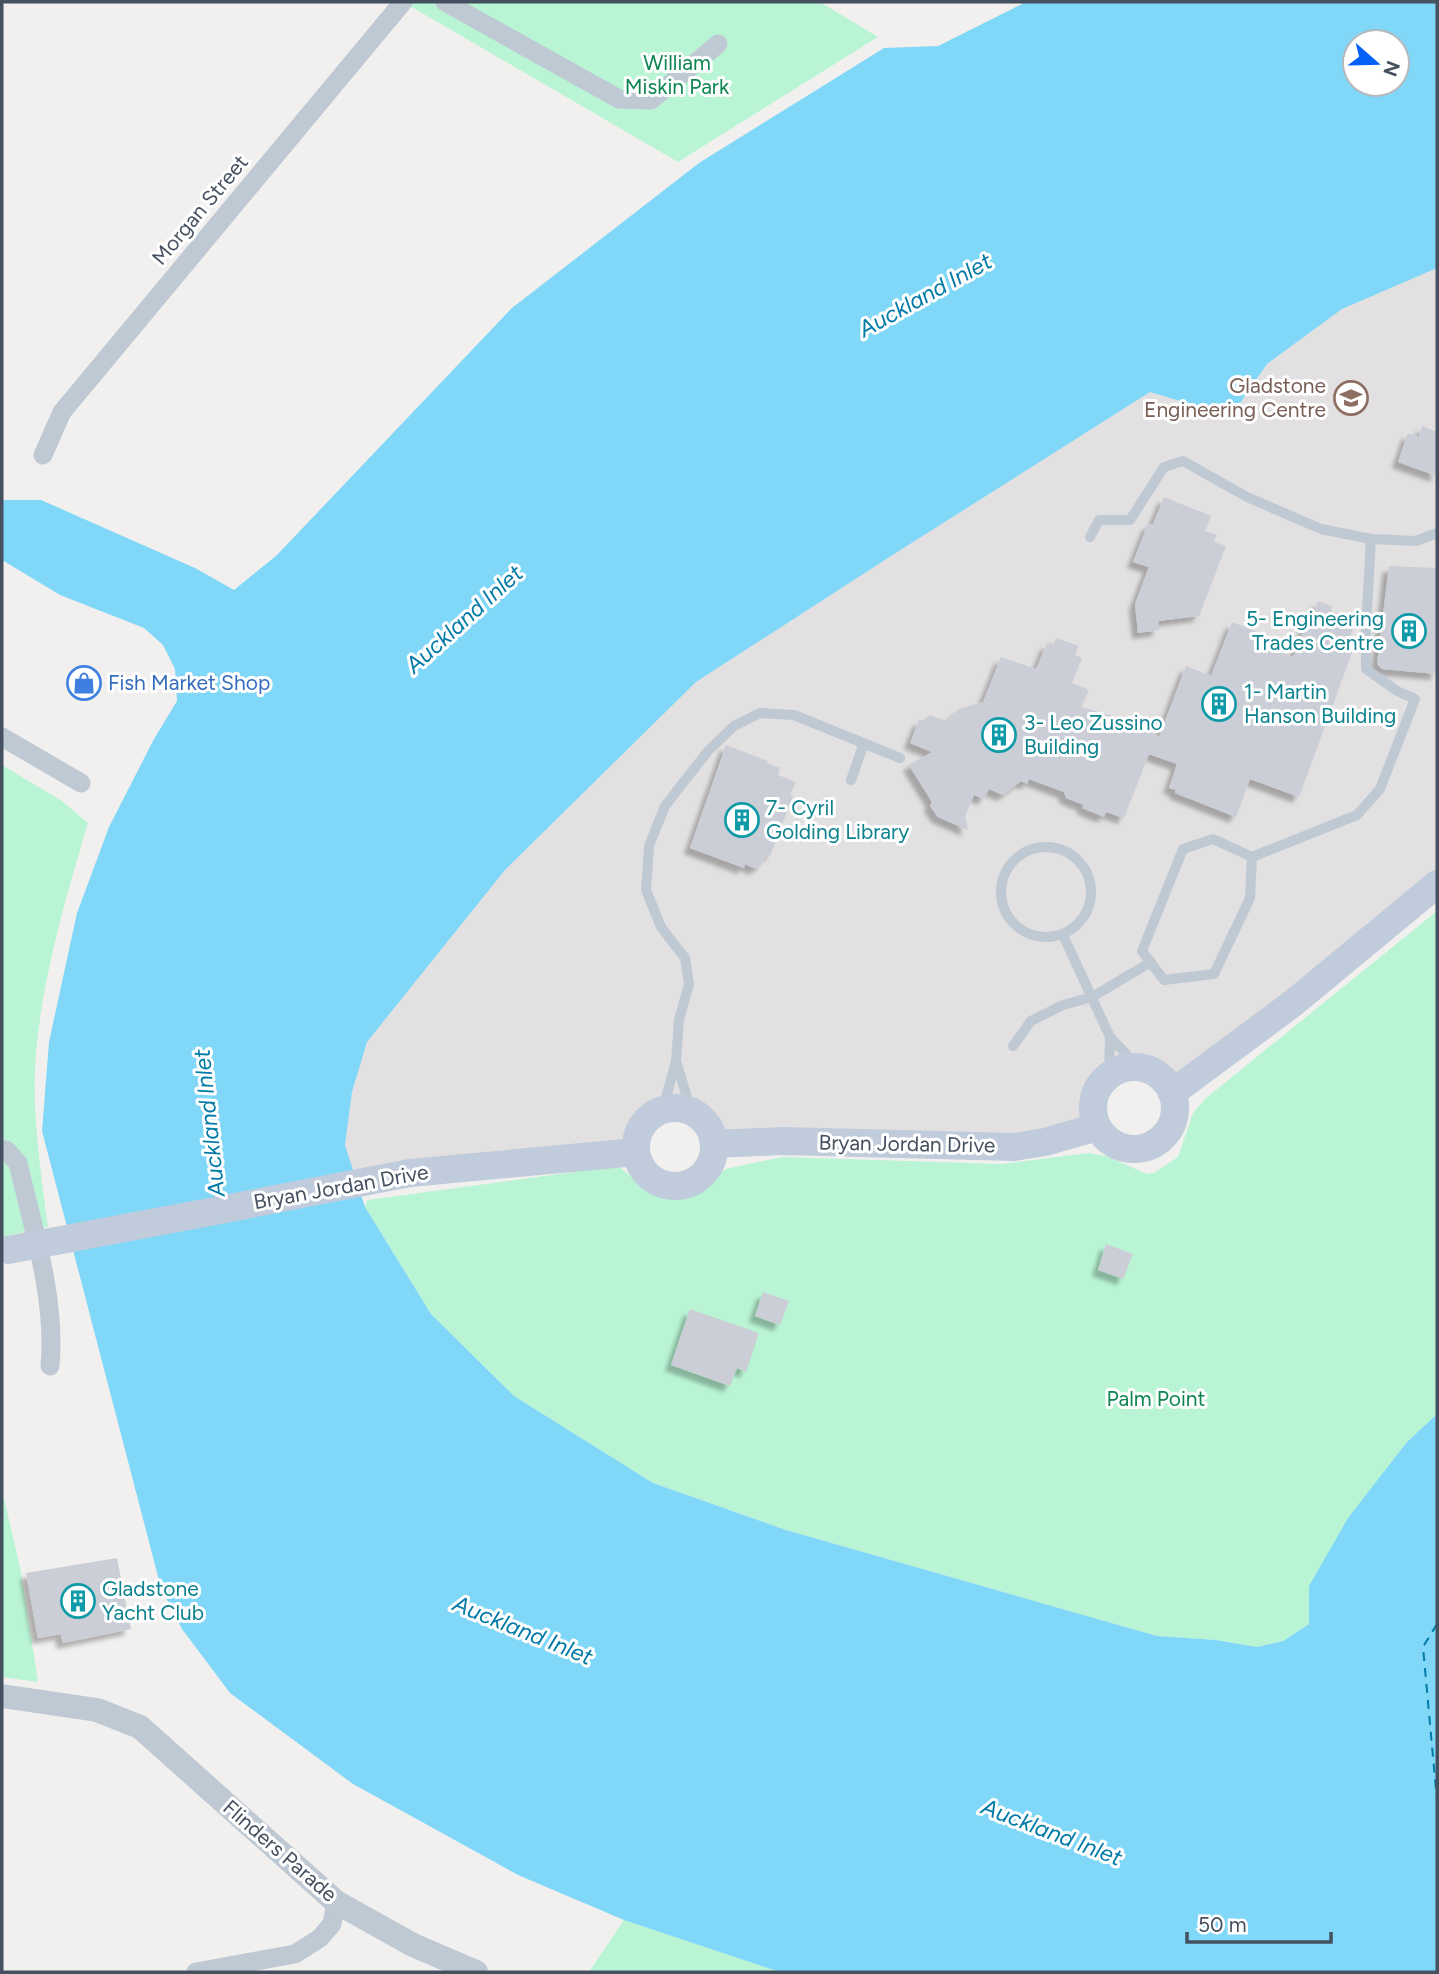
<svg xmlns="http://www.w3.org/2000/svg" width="1439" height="1974" font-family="Figtree,sans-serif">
	<defs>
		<filter id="shadow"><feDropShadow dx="-6" dy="6" stdDeviation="2" flood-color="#0004"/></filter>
	</defs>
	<rect width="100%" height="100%" fill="#f2f0ef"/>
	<path fill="#e3e0e1" d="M1437,266V884L1172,1093L1165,1081L1152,1071L1138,1067L1123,1068L1109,1075L1099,1085L1094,1099L1093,1113L1097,1127L1045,1142L714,1144L711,1130L702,1119L691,1111L677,1107L663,1109L651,1115L642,1125L636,1138V1152L357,1183L345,1145L352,1092L367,1042L505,870L696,682L888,558L1150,392L1190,404L1234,412L1267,364L1342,309Z"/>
	<g fill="#b9f5d4">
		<path d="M403,2H820L878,37L678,162Z"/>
		<path d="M2,765L62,801L88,823C64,904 40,984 35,1068C33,1121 41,1175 48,1227L2,1237Z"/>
		<path d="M1437,911V1414L1407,1442L1309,1586V1624L1283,1641L1257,1647L1216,1640L1157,1636L786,1530L653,1483L514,1396L431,1314L365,1207L367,1200L618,1166L654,1195L690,1193L726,1169L782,1157L1002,1164L1089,1153L1106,1156L1147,1174L1154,1173L1178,1157L1193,1113L1206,1098Z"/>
		<path d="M2,1490L21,1572L38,1682L2,1677Z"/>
		<path d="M624,1920L780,1972H589Z"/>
	</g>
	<path fill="#81d7f7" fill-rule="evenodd" d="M1026,2H1437V268L1342,309L1267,364L1234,412L1190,404L1150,392L888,558L696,682L505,870L367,1042L352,1092L345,1145L365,1207L431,1314L514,1396L653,1483L786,1530L1157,1636L1216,1640L1257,1647L1283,1641L1309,1624V1586L1348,1518L1407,1442L1437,1414V1972H780L624,1920L518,1875L353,1784L230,1693L182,1629L161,1588L42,1131L49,1042L77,913L109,827L154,739L177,701L175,669L163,645L144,628L60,595L2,560V500H41L195,568L234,590L277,555L512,308L699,163L884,48L938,46ZM1355,42H1397V84H1355Z"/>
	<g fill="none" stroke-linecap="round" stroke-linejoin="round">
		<path stroke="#027aa7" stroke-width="2" stroke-dasharray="9 7" stroke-linecap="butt" d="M1437,1624L1423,1647L1437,1801"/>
	</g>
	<g fill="#cbced6" filter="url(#shadow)">
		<path d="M1422,426L1437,432V476L1398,462L1408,433L1419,437Z"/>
		<path d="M1164,497L1211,516L1205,531L1217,535L1214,542L1226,546L1199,616L1158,621L1159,630L1138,633L1135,604L1149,567L1133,562L1148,524H1153Z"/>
		<path d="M1389,566L1437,568V674L1382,669L1377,664Z"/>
		<path d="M1318,601L1332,606L1331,611L1356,620L1346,647L1353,650L1299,797L1250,779L1236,817L1175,793L1176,790L1169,788L1177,764L1149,754L1124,818L1106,812L1104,817L1082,808L1084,805L1066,798L1064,792L1029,779L1027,784L1021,781L1003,795L989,789L984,799L974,795L965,816L968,830L938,817L930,806L932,802L909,765L932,752L910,743L919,720L922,721L930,715L947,721L959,709L983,702L1001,657L1036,669L1047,643L1053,645L1056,638L1079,646L1075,655L1082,658L1072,683L1089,690L1081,707L1136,722L1159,737L1186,666L1211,676L1232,622L1265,635L1263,641L1266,642L1265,647L1293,657L1309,617L1312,618Z"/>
		<path d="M726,745L768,761L767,763L780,768L778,775L796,782L790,795L793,796L770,856L766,854L761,866L758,865L756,869L745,864L744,868L690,848Z"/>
		<path d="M1106,1244L1133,1254L1123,1279L1098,1270Z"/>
		<path d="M763,1292L789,1301L780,1325L755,1316Z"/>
		<path d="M690,1309L759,1333L746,1372L737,1368L730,1386L671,1365Z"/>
		<path d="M117,1558L131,1629L63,1643L61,1634L38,1638L26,1573Z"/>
	</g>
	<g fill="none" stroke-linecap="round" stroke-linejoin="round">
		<g stroke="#bfc9d3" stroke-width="10">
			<path d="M1090,537L1099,520H1130L1164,467L1183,461L1247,497L1321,529L1371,539L1416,541L1437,533"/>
			<path d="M851,780L864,743"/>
			<circle cx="1046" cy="892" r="45"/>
			<path d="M1252,857L1250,898L1214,974L1164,980L1142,951L1183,849L1213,839L1252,857L1357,815L1380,789L1415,699L1397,691L1366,669V628L1371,539"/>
			<path d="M1063,935L1110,1037L1138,1067"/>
			<path d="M1013,1046L1031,1021L1063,1005L1092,997L1151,962"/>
			<path d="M676,1061L691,1111"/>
			<path d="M1109,1075L1110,1037"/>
			<path d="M663,1109L676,1061L679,1020L689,984L685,958L661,927L646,890L649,846L665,806L708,751L734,726L760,713L794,715L900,758"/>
		</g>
		<g stroke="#bfc9d3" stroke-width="19">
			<path d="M445,2L619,99L651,100L718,44"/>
			<path d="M43,455L62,412L403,2"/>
			<path d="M2,737L81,783"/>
			<path d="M2,1150H6L18,1163C33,1229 56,1297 50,1366"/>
			<path d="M196,1972L295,1954L320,1938L332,1924L336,1902"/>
		</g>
		<path stroke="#bfc9d3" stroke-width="24" d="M2,1696L97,1710L140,1727L336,1902L413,1945L476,1972"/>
		<g stroke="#c0cbdb" stroke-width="28">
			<circle cx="1134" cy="1108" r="41"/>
			<path d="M1172,1093L1292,1004L1437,884"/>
			<circle cx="675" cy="1147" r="39"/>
			<path d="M714,1144L783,1141L1014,1147L1045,1142L1097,1127"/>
			<path d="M199,1214L410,1173L636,1152"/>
		</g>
		<path stroke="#c0cbdb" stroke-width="28" d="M8,1250L199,1214"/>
	</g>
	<defs>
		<g id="university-ring" transform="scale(1.75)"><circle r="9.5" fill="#fff" stroke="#8d6e63" stroke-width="1.5"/><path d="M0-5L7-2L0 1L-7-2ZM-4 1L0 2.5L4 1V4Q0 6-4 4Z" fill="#8d6e63"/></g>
		<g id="building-ring" transform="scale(1.75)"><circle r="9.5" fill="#fff" stroke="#0f9aa8" stroke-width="1.5"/><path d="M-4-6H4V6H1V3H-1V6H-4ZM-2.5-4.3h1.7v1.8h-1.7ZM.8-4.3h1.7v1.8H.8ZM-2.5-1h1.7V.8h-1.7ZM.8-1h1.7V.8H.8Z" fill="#0f9aa8"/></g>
		<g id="shop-ring" transform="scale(1.75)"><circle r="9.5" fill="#fff" stroke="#3f7fe0" stroke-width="1.5"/><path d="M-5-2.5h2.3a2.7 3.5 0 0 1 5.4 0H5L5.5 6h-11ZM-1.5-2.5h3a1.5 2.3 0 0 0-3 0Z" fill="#3f7fe0"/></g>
	</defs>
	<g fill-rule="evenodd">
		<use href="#university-ring" x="1351" y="398"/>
		<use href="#building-ring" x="1409" y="631"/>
		<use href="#shop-ring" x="84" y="683"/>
		<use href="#building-ring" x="1219" y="704"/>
		<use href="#building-ring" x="999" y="735"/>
		<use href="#building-ring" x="742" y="820"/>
		<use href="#building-ring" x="78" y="1601"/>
	</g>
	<g text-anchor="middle" stroke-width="6" stroke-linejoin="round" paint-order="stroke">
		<g font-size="21" fill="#0c8550" stroke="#fff">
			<text x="677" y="70">William<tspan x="677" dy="24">Miskin Park</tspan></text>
			<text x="1156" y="1406">Palm Point</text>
		</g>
		<g font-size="21" fill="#455160" stroke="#fff">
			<text transform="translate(200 210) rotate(-50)" y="7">Morgan Street</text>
			<text transform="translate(907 1144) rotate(1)" y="7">Bryan Jordan Drive</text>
			<text transform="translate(341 1187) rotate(-10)" y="7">Bryan Jordan Drive</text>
			<text transform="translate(280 1851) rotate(41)" y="7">Flinders Parade</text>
		</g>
		<g font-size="21" fill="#785e54" stroke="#fff" text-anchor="end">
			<text x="1326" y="393">Gladstone<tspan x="1326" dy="24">Engineering Centre</tspan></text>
		</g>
		<g font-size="21" fill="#0d838f" stroke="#fff" text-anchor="start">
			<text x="1384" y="626" text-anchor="end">5- Engineering<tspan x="1384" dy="24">Trades Centre</tspan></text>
			<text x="1244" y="699">1- Martin<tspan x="1244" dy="24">Hanson Building</tspan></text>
			<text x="1024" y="730">3- Leo Zussino<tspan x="1024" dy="24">Building</tspan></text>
			<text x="766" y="815">7- Cyril<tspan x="766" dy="24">Golding Library</tspan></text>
			<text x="102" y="1596">Gladstone<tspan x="102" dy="24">Yacht Club</tspan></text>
		</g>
		<g font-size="21" fill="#366cbe" stroke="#fff" text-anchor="start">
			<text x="108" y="690">Fish Market Shop</text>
		</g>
		<g font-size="23" font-style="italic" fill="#027aa7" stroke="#fff">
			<text transform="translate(925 295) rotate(-29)" y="8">Auckland Inlet</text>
			<text transform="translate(464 619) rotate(-42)" y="8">Auckland Inlet</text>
			<text transform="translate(209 1123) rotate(-96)" y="8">Auckland Inlet</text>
			<text transform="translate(523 1630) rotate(22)" y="8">Auckland Inlet</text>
			<text transform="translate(1052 1832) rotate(21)" y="8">Auckland Inlet</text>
		</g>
	</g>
	<rect width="1439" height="1974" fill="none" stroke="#455160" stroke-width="7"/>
	<g transform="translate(1376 63) rotate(110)"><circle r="33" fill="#ffffff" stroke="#b5b9bf" stroke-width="2"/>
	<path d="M0-5L12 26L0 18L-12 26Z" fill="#0360f9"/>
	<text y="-10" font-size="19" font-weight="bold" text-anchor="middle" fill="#455160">N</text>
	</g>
	<path d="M1187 1932v10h144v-10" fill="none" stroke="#455160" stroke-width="3.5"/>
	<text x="1198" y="1932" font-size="21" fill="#455160" stroke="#ffffff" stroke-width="5" paint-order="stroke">50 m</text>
</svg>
